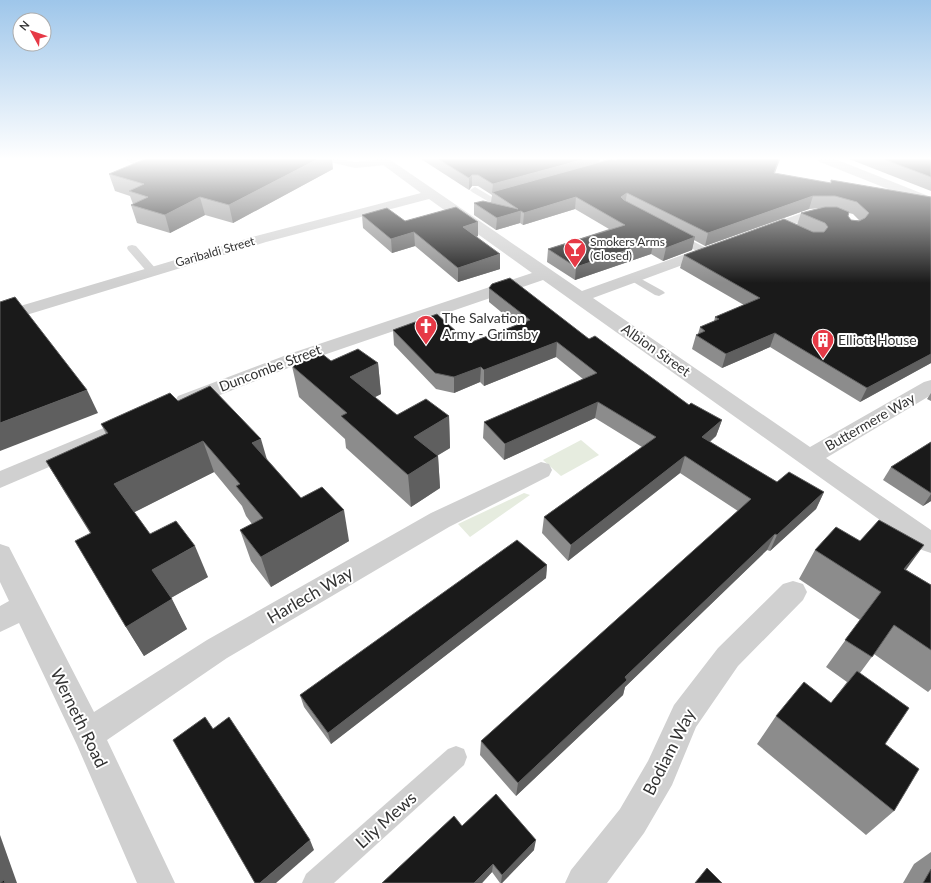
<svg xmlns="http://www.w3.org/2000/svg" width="931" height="883" font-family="Lato,sans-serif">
	<rect width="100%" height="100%" fill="#fff"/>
	<g fill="#e6ecdf">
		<path d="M581,440L599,455L561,476L543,460Z"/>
		<path d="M524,493L530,495L470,537L458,524Z"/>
	</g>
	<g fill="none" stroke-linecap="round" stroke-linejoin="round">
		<g fill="#d0d0d0" fill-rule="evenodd">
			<path d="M125,159H135L148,168L144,171L141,170Z"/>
			<path d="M325,159H340L355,162L386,159L390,162L386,165L355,168L326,161Z"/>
			<path d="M475,187L492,197L510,192L515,195L513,197L491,203L472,192L470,190Z"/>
			<path d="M675,232L710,250L711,252L706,255L702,254L671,237L670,235L671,233Z"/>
			<path d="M132,245L136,246L156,269L158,271L156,273H148L128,250L127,248L128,246Z"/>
			<path d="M634,275L663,291L665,293L659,296L655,295L630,280L628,278L630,276Z"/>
			<path d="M456,746L464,749L467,757L464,765L334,883H302L306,874L448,749Z"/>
		</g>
		<g fill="#d0d0d0" fill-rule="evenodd">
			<path d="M375,159H389L582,291L705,247H715L718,250L715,253L593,298L810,447L924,382L931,380V395L826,458L931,530V553L922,550L543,280L306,361L192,406L185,408L178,406L175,401L178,396L292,353L532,273L429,199L266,242L0,323V312L256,236L421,193Z"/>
			<path d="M592,159H608L619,166L613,170C606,168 596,165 592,159Z"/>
			<path d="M818,159H835L931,197V206L820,162Z"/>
			<path d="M814,209L835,211L837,214L835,217H815L761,236L756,235L754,232L756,229Z"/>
			<path d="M118,422L126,424L129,429L126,434L0,488V471Z"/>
			<path d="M541,462L549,464L552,470L549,476L449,527L227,658L107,740L175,883H137L77,745L19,623L0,632V606L9,601L0,582V544L9,547L94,712L207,640L431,513Z"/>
			<path d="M793,581L803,584L807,592L803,600L738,666L696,727L672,785L644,833L607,883H565L571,870L620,809L648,761L674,705L718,648L783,584Z"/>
		</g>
	</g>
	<g fill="#8c8c8c" fill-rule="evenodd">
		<path d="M421,159H600L599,162L610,159H780L775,173L830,183L931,197V363L860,402L770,347L722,368L692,349L696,335L698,334L700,327L714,322L715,317L744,305L680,268L684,255L797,225L801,213L821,208L809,209L705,246L694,240L692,250L663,261L651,254L575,280L547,262L548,249L609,229L575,209L523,225L520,223L496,230L474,215V203L491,202L492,195L478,186H472L469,190ZM849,213L853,214L859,220H851L848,216Z"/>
		<path d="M849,159H931V191Z"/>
		<path d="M333,169L233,223L205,215L170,233L137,223L131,205L133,204L130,196L115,191L109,174Z"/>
		<path d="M362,215L405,221L478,222V236L476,237L500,269L458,282L415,246L392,253L363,228Z"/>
		<path d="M489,288L589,339L689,405L722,420L716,436L710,442L777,482L824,492L816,509L770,551L767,550L625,687L623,695L516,796L480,755L481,741L738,511L680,473L568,561L542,533L544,517L642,447L595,418L504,460L483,438L484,422L583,379L556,357L484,386L480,382L454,393L436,389L394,345L393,330L469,343L517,325L489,302Z"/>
		<path d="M331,361L378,363L381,394L375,397L397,415L449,416L450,448L437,456H438L440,488L411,507L346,448L345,439L299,397L292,366Z"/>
		<path d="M931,393V401L927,399Z"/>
		<path d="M178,401L267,459L301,498L349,541L271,587L251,561L240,530L252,524L246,516L242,506L214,472L134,512L150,534L208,577L171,598L187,629L144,656L126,627L90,533L64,491L46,461L106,434L101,424Z"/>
		<path d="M931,442V501L923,506L883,480L891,467Z"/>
		<path d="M860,541L931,585V689L928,692L874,654L860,673L885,744L894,811L866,835L757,744L776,716L831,703L847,682L826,667L860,620L799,579L815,550Z"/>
		<path d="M547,565L546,578L331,744L304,707L300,695Z"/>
		<path d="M462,826L534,850L502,883H500L492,872L482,883H382Z"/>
		<path d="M931,852V883H903L914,864Z"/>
	</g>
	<g fill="#5f5f5f">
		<path d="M318,159H332L333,169L233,223L229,205Z"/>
		<path d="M585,159H600L599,166L492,193L493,184Z"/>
		<path d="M779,159H780L770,185L774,173Z"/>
		<path d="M472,175V186L469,190V178Z"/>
		<path d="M627,193L625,205L621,197Z"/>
		<path d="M813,196L809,209L705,246L708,233Z"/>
		<path d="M200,197L205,215L170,233L165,215Z"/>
		<path d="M576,197L575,209L523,225L524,213Z"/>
		<path d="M521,211L520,223L496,230L497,218Z"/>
		<path d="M478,222V236L463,241V227Z"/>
		<path d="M414,232L415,246L392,253L391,239Z"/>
		<path d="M695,237L692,250L663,261L666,248Z"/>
		<path d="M654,241L651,254L575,280L576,267Z"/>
		<path d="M500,254V269L458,282V268Z"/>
		<path d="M775,333L770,347L722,368L726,354Z"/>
		<path d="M557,342L556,357L484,386V370Z"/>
		<path d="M931,354V363L860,402L867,388Z"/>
		<path d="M378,363L381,394L354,408L350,377Z"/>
		<path d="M481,367L480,382L454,393V377Z"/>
		<path d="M87,390L98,413L0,451V423Z"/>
		<path d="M598,402L595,418L504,460L505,444Z"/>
		<path d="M449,416L450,448L416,468L414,437Z"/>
		<path d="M722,420L716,436L696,453L702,437Z"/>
		<path d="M261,439L270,470L252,443Z"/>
		<path d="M203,441L214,472L129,515L114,484Z"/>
		<path d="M438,456L440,488L411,507L408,475Z"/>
		<path d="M685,456L680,473L568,561L571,545Z"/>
		<path d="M824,492L816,509L770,551L777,535Z"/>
		<path d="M931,494V501L923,506Z"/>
		<path d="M344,510L349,541L271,587L261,557Z"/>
		<path d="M775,534L767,550L625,687L623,695L516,796L518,783L625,677Z"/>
		<path d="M924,545L903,574L904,569Z"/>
		<path d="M195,546L208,577L167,600L152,570Z"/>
		<path d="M547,565L546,578L331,744L328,733Z"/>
		<path d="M172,599L187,629L144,656L126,627Z"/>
		<path d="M0,835L17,883H0Z"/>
		<path d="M310,840L314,850L276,883H260Z"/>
		<path d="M536,840L534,850L502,883H501L502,875Z"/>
		<path d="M493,864L492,872L482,883H474Z"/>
	</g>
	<g fill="#1a1a1a" stroke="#5f5f5f">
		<path d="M145,159H318L229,205L200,197L165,215L131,205L148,197L129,191L144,184L109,174Z"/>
		<path d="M438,159H585L493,184L478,175H472L469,178Z"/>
		<path d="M611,159L616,160L618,159H779L774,173L831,183V180L931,197V354L867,388L775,333L726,354L696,335L705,331L700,327L719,319L715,317L760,298L684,255L784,219L813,232H824L828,227L825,223L801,213L825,207H837L849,212L848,216L851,220L859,221L865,218L869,213L857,202L835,196H813L708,233L627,193L621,197L624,200L695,237L666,248L654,241L576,267L548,249L625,225L576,197L524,213L521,211L497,218L474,203L483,201L518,209L492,192Z"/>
		<path d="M883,159H931V177Z"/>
		<path d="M456,207L478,222L463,227L500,254L458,268L414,232L391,239L362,215L387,208L405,221Z"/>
		<path d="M510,278L589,339L595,336L689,405L691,403L722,420L702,437L777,482L789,472L824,492L777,535L775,534L625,677L627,680L518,783L481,741L751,499L685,456L571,545L544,517L656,437L598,402L505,444L484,422L597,373L557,342L484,370L481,367L454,377L435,373L393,330L437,314L469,343L530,320L489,288L492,284Z"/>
		<path d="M15,297L87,390L0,423V302Z"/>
		<path d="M358,349L378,363L350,377L397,415L426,399L449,416L414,437L438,456L408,475L341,416L347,413L292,366L321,353L331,361Z"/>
		<path d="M210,386L261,439L252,443L301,498L322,487L344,510L261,557L240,530L263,518L236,486L240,484L203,441L114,484L150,534L176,521L195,546L152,570L172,599L126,627L75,541L91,533L46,461L108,433L101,424L170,393L178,401Z"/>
		<path d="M931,442V493L891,467Z"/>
		<path d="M879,520L924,545L904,569L931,585V650L894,625L872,657L845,640L881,592L815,550L836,527L860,541Z"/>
		<path d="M517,540L547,565L328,733L300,695Z"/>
		<path d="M857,671L909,708L885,744L919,769L894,811L776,716L804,682L831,703Z"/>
		<path d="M205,717L213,729L229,717L310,840L260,883H255L173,740Z"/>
		<path d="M496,794L536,840L502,875L493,864L474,883H382L454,816L462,826Z"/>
		<path d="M707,868L722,883H695Z"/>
		<path d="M931,869V883H923Z"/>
		<path d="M4,880L5,883H0Z"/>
	</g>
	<linearGradient id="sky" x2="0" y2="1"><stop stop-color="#9ec6ea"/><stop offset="0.56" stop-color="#fff"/><stop offset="1" stop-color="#fff" stop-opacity="0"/></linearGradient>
	<rect width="931" height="283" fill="url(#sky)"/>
	<defs>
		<g id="bar-pin" transform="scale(1.15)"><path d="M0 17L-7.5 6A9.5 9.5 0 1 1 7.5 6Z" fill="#e63946" stroke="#fff"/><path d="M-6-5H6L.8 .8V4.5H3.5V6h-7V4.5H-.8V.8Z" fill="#fff"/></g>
		<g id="church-pin" transform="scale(1.15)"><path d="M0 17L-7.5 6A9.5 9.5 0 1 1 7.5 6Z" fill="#e63946" stroke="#fff"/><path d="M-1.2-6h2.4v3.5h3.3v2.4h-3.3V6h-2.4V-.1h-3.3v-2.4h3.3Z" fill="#fff"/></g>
		<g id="building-pin" transform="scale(1.15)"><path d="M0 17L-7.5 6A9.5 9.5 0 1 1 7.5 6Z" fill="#e63946" stroke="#fff"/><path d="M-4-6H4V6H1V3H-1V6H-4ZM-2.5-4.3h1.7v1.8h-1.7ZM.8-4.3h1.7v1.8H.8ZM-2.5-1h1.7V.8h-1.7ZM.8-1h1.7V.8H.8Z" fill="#fff"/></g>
	</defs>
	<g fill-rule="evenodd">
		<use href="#bar-pin" x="575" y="249"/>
		<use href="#church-pin" x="426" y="326"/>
		<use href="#building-pin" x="823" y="340"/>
	</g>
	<g text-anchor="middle" stroke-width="4" stroke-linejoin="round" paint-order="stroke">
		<g font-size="12" fill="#333" stroke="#fff" text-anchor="start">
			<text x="590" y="246">Smokers Arms<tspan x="590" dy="14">(Closed)</tspan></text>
		</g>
		<g font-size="12" fill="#333" stroke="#fff">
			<text transform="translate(215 252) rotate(-16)" y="4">Garibaldi Street</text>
		</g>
		<g font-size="14" fill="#333" stroke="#fff" text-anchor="start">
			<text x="442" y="323">The Salvation<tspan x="442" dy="16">Army - Grimsby</tspan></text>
			<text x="838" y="345">Elliott House</text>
		</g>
		<g font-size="14" fill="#333" stroke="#fff">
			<text transform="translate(656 350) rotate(35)" y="5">Albion Street</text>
			<text transform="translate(270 368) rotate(-21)" y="5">Duncombe Street</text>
			<text transform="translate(870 422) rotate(-30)" y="5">Buttermere Way</text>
		</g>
		<g font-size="17" fill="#333" stroke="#fff">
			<text transform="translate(310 595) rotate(-30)" y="6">Harlech Way</text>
			<text transform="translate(79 718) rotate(64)" y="6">Werneth Road</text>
			<text transform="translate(669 752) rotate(-63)" y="6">Bodiam Way</text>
			<text transform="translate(386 820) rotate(-42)" y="6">Lily Mews</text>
		</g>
	</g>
	<g transform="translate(32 32) rotate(310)"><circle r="19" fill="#ffffff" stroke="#adadad"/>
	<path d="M0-3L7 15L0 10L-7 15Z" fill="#e63946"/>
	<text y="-6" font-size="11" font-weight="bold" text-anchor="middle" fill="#333333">N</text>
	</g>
</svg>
